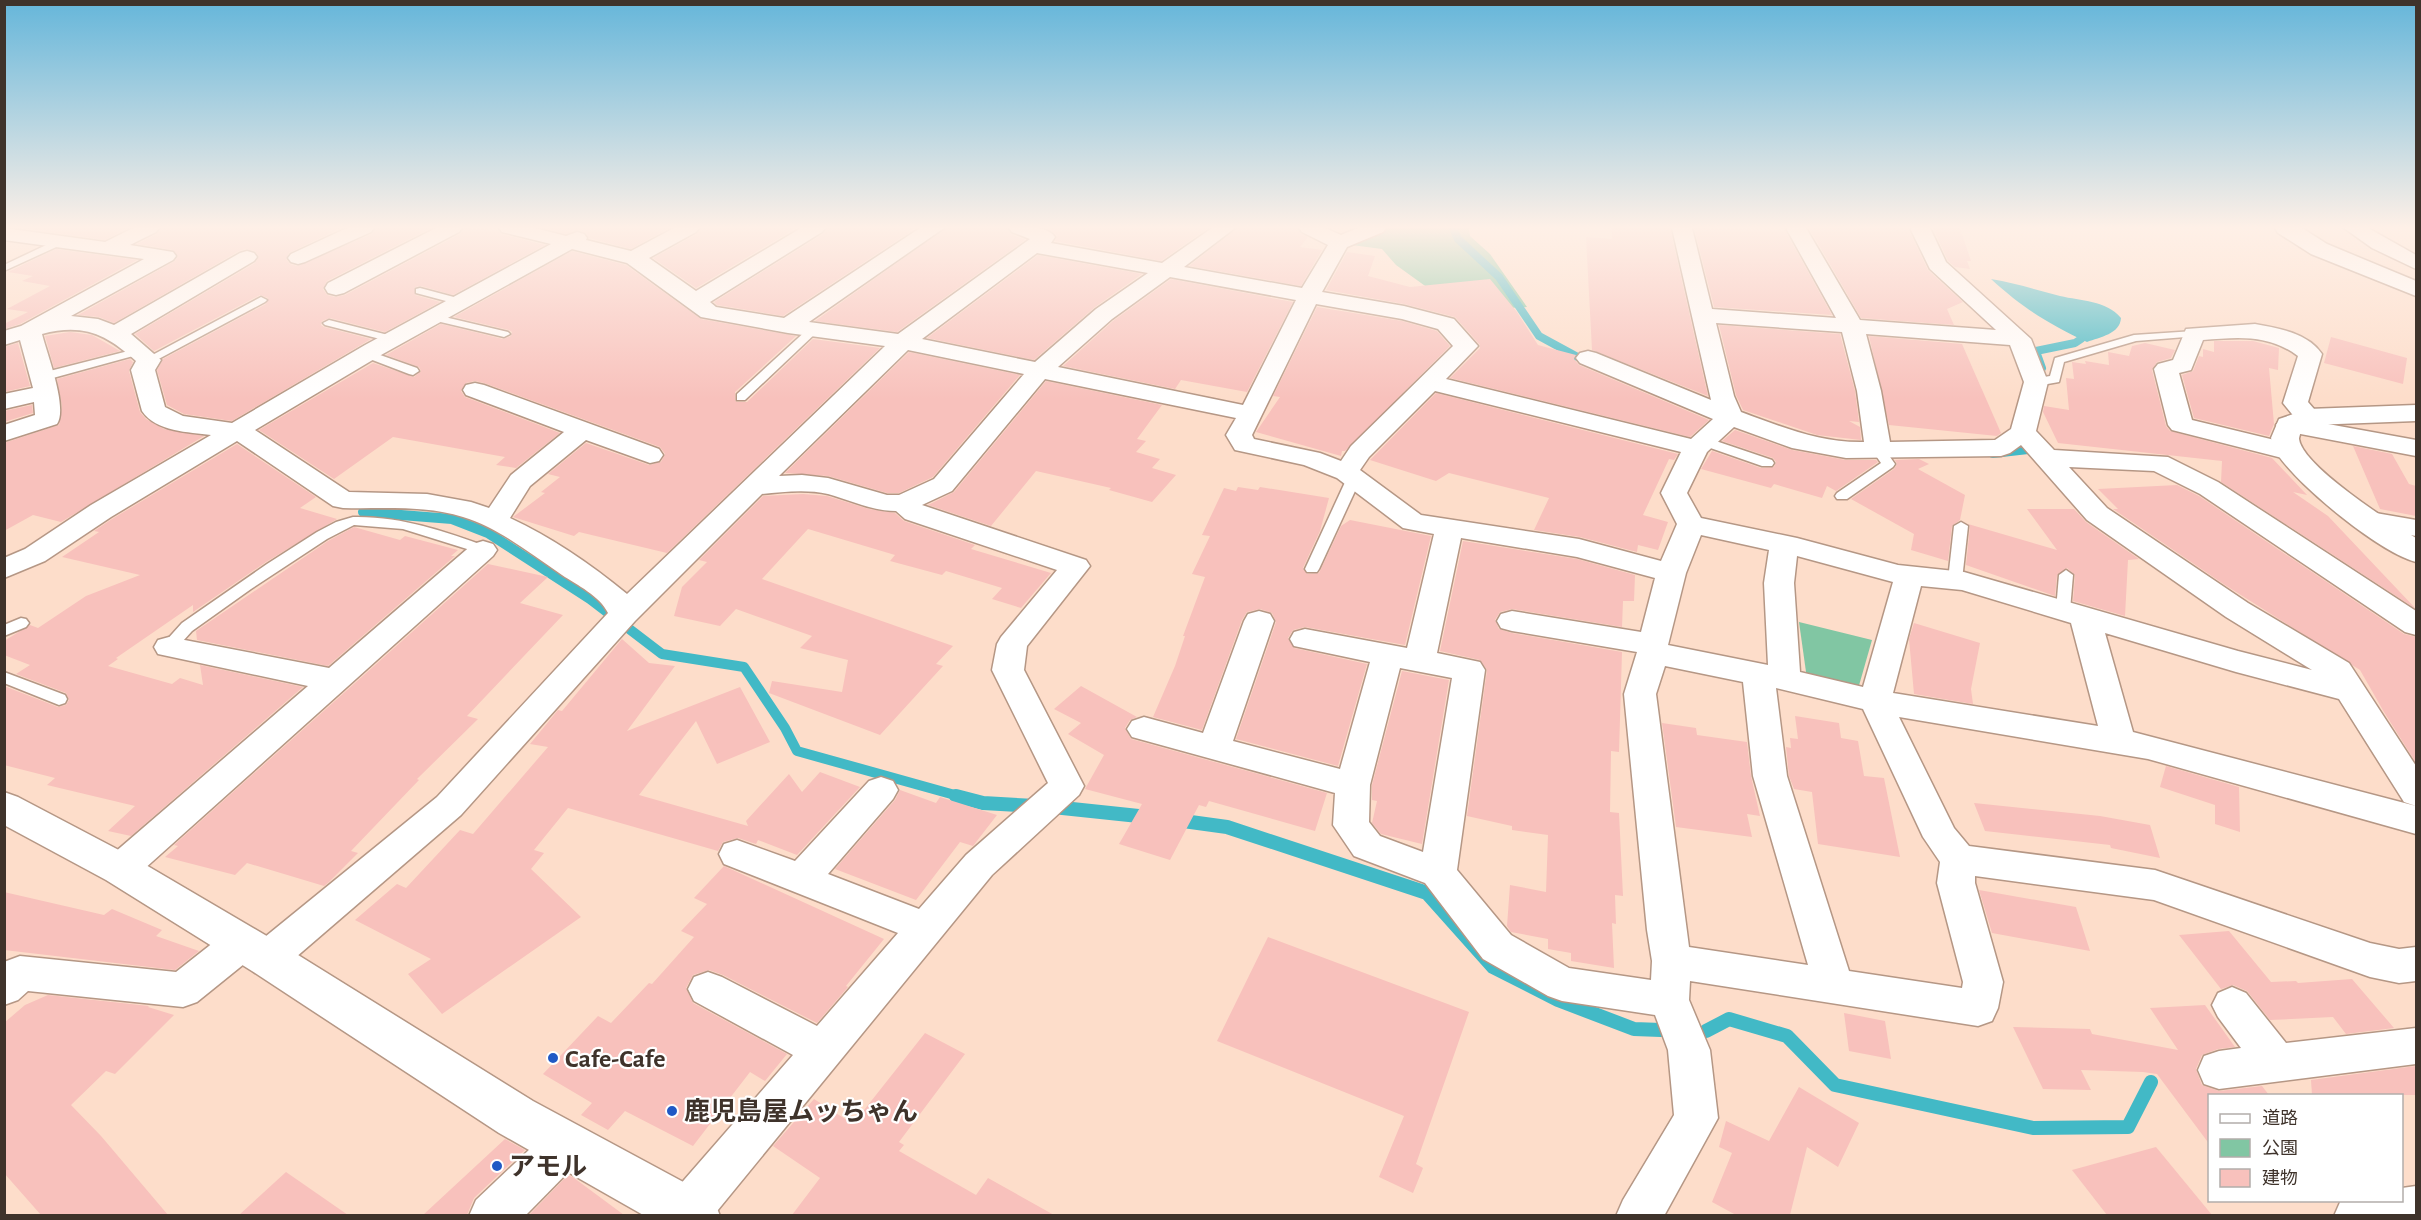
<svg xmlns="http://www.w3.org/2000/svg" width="2421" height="1220" font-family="'Alegreya Sans','Noto Sans JP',sans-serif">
	<rect width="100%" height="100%" fill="#fdddca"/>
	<g fill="#81c6a3">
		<path d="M1382,228H1469L1470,236L1490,254L1527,307L1460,311L1396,265L1382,249L1344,244Z"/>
		<path d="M1799,622L1872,640L1858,689L1807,679Z"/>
	</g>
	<path fill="#42b9c6" d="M1991,279C2015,283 2037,290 2060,296C2081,301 2106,300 2121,318C2120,334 2100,337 2087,342C2047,323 2024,309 1991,279Z"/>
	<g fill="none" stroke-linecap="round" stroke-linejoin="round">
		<g stroke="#42b9c6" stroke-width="8">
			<path d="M1453,228L1458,239L1499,277L1539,336L1585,361"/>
			<path d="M2042,368L2036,351L2075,343L2081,339"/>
			<path d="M1993,454L2028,450"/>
		</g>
		<path stroke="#42b9c6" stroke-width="10" d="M363,512L452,519L488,533L590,599L662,654L744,667L785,728L797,751L962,797"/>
		<g stroke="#42b9c6" stroke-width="14">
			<path d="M956,796L983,803L1035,806"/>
			<path d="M1053,807L1148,817"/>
			<path d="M1176,820L1227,827L1427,893L1493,967L1558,1000L1634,1029L1661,1030"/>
			<path d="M1706,1031L1729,1019L1787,1036L1835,1085L2033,1128L2128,1127L2151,1082"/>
		</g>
	</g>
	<g fill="#f8c1bc">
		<path d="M21,228H128L105,240Z"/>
		<path d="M161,228H341L289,253L286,259L290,264L297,266L372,234L376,228H431L327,281L323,289L327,295L335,297L345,295L460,234L464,228L498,230L501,234L545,245L453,295L421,286L415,287V295L440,302L385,332L330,318L322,321L321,325L324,327L371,339L232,421L184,414L167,405L157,370L163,359L266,304L268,298L260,295L154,351L135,334L255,263L259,257L255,251L246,249L239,251L114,323L99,317L78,315L175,261L178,256L173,250L137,244L157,234Z"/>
		<path d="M545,228H669L631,249L589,238L586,233L578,230L566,234Z"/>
		<path d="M701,228H796L696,288L653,258L697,234Z"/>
		<path d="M827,228H916L783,316L717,305L714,302L823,234Z"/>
		<path d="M946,228H1007L1011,234L1025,240L897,332L815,321Z"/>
		<path d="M1047,228H1208L1161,261L1055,241L1057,235Z"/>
		<path d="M1237,228H1297L1308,237L1300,247L1322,250L1301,286L1189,266Z"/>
		<path d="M1612,228H1670L1708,396L1592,350L1586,237L1612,239Z"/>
		<path d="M1694,228L1785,230L1832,315L1714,307Z"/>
		<path d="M1809,228H1908L1928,270L1963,302L1947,309L1954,325L1861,318Z"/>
		<path d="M1933,228H1960L1971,261H1967L1970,269L1955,267L1948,261Z"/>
		<path d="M56,249L137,260L20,324L4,329V324L28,312L7,309L50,286L22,281L33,276L8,272Z"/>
		<path d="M572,251L626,265L701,319L796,336L735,392V400L737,402H747L813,339L880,348L667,553L579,532L574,536L513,517L545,493L541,492L560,477L548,474L586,443L649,465L661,462L665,454L660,447L484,383L475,381L466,383L461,391L465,397L560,433L516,468L496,465L505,457L393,437L334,479L259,430L373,363L414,377L421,371L419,367L386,355L441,324L503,339L511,336L512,332L509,330L454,317Z"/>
		<path d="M1347,252L1375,256L1368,276L1410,287L1490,279L1517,312L1538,345L1576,355L1574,359L1579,365L1709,420L1690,437L1450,378L1480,348V345L1455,317L1404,304L1326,290Z"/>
		<path d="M1038,255L1142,274L1095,307L1034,360L927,338Z"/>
		<path d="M1171,279L1293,302L1247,392L1181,380L1175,389L1063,366L1113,321Z"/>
		<path d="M1317,307L1402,321L1437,331L1450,346L1345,451H1342L1341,456L1256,432L1280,397L1273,396Z"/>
		<path d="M1719,325L1840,334L1855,391L1859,422L1849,421L1860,427L1861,440L1817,435L1743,410L1736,395Z"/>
		<path d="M70,332L92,335L120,351L54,368L45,336Z"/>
		<path d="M1869,336L1962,344L2001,433L1997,436L1889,425Z"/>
		<path d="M2331,337L2407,358L2403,384L2324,363Z"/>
		<path d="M2214,341H2253L2279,348L2278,370L2269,368L2274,424L2269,436L2194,418L2182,375L2193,371L2199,356L2203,357V349L2214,352Z"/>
		<path d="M18,343L30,386L4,392V347Z"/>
		<path d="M2145,343L2175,350L2171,358L2157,362L2152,370L2166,426L2170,431L2272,458L2307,495L2293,492L2328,516L2416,609L2221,482L2222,461L2058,443L2043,412L2044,406L2069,410L2066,378L2074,379L2072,362L2086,364L2085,361L2109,365L2108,352L2129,356L2132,346Z"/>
		<path d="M909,352L1020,375L933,477L899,493H887L828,476L785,473Z"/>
		<path d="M130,359L133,362L129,371L140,412L146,419L164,429L204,436L61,522L33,515L4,531V443L59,425L62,406L57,379Z"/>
		<path d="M1046,381L1162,405L1137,439L1146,441L1136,452L1160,459L1152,468L1176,475L1152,502L1109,490L1111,488L1036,471L991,526L928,505L954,492Z"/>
		<path d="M1436,393L1678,454L1674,460L1669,459L1643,515L1668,522L1658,550L1638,545L1637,552L1580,537L1534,530L1549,498L1449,473L1436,481L1370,460Z"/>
		<path d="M32,405L33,413L4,422V411Z"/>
		<path d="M1735,430L1792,450L1846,460H1876L1878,462L1836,491L1827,486L1822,498L1774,484L1771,488L1701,469L1712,451L1761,468L1774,467L1776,462L1773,458L1722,441Z"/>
		<path d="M237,444L316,497L300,508L337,519L266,562L193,612V605L116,658L118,659L108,666L172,684L180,678L203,685L200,665L303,687L131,836L108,831L135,806L47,785L55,778L4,765V686L58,707L66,705L69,700L66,693L16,674L30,665L4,655V641L30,625L38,628L86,596L140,575L62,557L99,532L94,531L112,519Z"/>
		<path d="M2353,446L2392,454L2409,484L2416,486V516L2380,509Z"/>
		<path d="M1919,459L1929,464L1918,469L1965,495L1960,520L1952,526L1948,561L1911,550L1914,534L1851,499L1894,469L1897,464L1895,460Z"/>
		<path d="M2177,485L2199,496L2404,634L2416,637V763L2384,712L2360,670L2225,585L2113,509H2118L2098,489Z"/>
		<path d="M1238,487L1258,490L1260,487L1329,498L1320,531L1303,568L1307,574L1319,573L1341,526L1350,520L1431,536L1405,645L1305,627L1293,630L1288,638L1294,648L1367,664L1338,766L1236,739L1276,622L1272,613L1260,609L1247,612L1242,620L1202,730L1153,717L1175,666L1185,636H1183L1205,577L1192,574L1210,536L1202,535L1224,488L1236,491Z"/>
		<path d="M803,494L827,496L869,509L895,513L904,521L975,545L971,549L1051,573L1021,608L992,599L1002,588L946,571L942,575L890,561L895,555L808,529L762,579L953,646L936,664L943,666L880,735L769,693L772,681L842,692L848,660L800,648L812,636L736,609L720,626L674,616L682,587L707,562L699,560L763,496Z"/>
		<path d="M2027,509H2074L2086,522L2139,559L2128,560L2125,616L2073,601L2075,575L2067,568L2057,575L2055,596L1966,565L1970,526L1968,524L2057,550Z"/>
		<path d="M354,527L400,540L405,536L458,550L451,556H455L328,666L197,640L196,631L328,541Z"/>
		<path d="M1463,541L1577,559L1635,575L1634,601H1623L1622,627L1512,609L1500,612L1495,620L1499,629L1512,633L1622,652L1619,752L1611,751L1610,812L1619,813L1623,896L1615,895L1616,924L1612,923L1614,968L1571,961V953L1548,949V939L1511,932L1507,926L1510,885L1546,892L1548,835L1512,830V826L1467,816L1487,670L1480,660L1440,651Z"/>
		<path d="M488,564L548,577L520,603L563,615L467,716L478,719L417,779L419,780L351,851L358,853L329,882L324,886L247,863L235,875L165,857L178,846L174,845Z"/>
		<path d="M1914,623L1980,643L1971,689L1973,704L1914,694L1909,639Z"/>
		<path d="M622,639L649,663L675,666L627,731L740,687L770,742L717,764L696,721L639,795L748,826L746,821L789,774L802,792L820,772L860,787L797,855L758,840L756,844L738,838L723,842L718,851L568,808L534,850L544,853L531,869L581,917L442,1014L408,974L431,959L355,920L397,884L406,888L460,830L473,834L548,747L530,744L558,710L562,711Z"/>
		<path d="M1402,671L1449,680L1422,844L1381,834L1372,823L1377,801L1372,800V785Z"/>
		<path d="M1081,686L1137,717L1130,720L1125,728L1131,739L1327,793L1315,831L1209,801L1206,807L1199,805L1170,860L1119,844L1142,804L1085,789L1104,755L1068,734L1081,723L1054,709Z"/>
		<path d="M1795,716L1839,723L1841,738L1858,741L1864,776L1884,778L1900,857L1818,844L1812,792L1794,789L1789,776L1786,747L1791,748L1790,738L1798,739Z"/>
		<path d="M1662,723L1696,728L1697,735L1747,742L1751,776L1760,816L1747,814L1752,837L1676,827Z"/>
		<path d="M2166,766L2239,787L2240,832L2215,824V805L2160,787Z"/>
		<path d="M900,790L936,803L940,797L997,815L973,846L960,842L916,900L835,869L895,800Z"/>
		<path d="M1974,803L2100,816L2150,825L2160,858L2111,848L2110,845L1985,831Z"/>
		<path d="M724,866L884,939L846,986L848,987L817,1023L723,975L709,970L693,975L686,988L693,1003L787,1054L765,1081L750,1072L693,1146L625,1111L608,1130L581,1115L592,1103L543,1074L598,1016L611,1023L649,983L652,984L694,937L681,931L707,904L694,898Z"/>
		<path d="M1979,890L2076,907L2090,951L1992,933Z"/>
		<path d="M4,892L104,915L112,909L162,930L156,936L199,951L175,970L4,950Z"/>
		<path d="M2229,931L2271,982L2296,981L2298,983L2352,979L2394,1028L2346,1034L2333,1017L2270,1020L2247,991L2233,985L2221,989L2179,935Z"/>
		<path d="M1268,937L1469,1012L1416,1164L1423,1168L1413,1193L1379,1177L1404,1116L1217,1041Z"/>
		<path d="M48,995L149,1006L148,1007L174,1015L115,1074L106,1071L71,1105L101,1136L168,1215H41L4,1173V1023L25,1005Z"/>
		<path d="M2205,1005L2235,1047L2218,1049L2202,1055L2196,1069L2202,1085L2219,1091L2262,1086L2269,1095H2210V1145L2157,1074L2143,1072L2081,1070L2091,1090L2043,1089L2013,1027L2090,1029L2092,1034L2178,1050L2150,1008Z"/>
		<path d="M1844,1013L1885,1021L1891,1059L1849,1051Z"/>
		<path d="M925,1033L965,1054L899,1142L904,1145L899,1151L976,1195L988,1178L1054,1215H792L820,1178L773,1146L814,1099L853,1124Z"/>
		<path d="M2416,1066V1095H2312L2311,1080Z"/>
		<path d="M1799,1087L1859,1123L1838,1167L1807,1147L1790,1215H1736L1712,1202L1732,1153L1719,1147L1726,1121L1769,1141Z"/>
		<path d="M505,1139L525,1150L474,1198L467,1215H423Z"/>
		<path d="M2156,1147L2212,1215H2107L2072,1170Z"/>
		<path d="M286,1172L348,1215H239Z"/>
		<path d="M568,1175L574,1178L624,1215L530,1214Z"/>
	</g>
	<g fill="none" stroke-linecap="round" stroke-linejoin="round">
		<g stroke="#b59785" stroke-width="3">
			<g id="lane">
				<path d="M61,238L66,241L65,243L4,271V265Z"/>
				<path d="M420,288L465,300L467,302L461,305L416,293V289Z"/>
				<path d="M261,297L267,300L265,302L153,362H145L143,360Z"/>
				<path d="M432,314L508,332L510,334L504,337L428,319L426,317Z"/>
				<path d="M329,320L396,337L398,339L392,342L325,325L323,323Z"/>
				<path d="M813,327L817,328V332L745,400H737V394L809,328Z"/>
				<path d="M2194,331L2200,334L2198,336L2136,341L2064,362L2059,382L2036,386L2030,382L2032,379L2050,376L2055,358L2134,335Z"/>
				<path d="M140,348L144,349V353L42,381L36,377L38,374Z"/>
				<path d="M366,350L417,368L419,371L413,375L409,374L362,356V352Z"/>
				<path d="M1704,437L1772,460L1774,463L1772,466H1762L1699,444L1698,441L1699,438Z"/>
				<path d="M1878,446L1883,447L1895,464L1893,467L1847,499H1837L1835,496L1837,493L1881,463L1872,450Z"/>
				<path d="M1354,474L1361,478L1319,569L1317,572H1307L1305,569L1347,478Z"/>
				<path d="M353,517C401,516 444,531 488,547L490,550L483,554L403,529L354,525L327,539L251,589L192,631L174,651H164L161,647L164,643L182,623L267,564L317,532L336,522Z"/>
				<path d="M1961,522L1968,526L1962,580L1955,585L1948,580L1954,526Z"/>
				<path d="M2066,570L2073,575L2070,610L2063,615L2056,610L2059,575Z"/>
				<path d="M21,618L26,619L29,623L26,627L4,636V625Z"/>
				<path d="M4,672L65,695L67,699L65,703L59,705L4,683Z"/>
			</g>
		</g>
		<g stroke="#b59785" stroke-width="3">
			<g id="street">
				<path d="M4,228L105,242L133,228H159L156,232L130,245L173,252L176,256L173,260L71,316L98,319L114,325L240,253L247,251L254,253L257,257L254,261L131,334L161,360L155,370L165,407L183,416L232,423L365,345L551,244L502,232L499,228H535L566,236L577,232L584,234L587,238L586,240L631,251L674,228H699L696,232L649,258L696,291L801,228H825L822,232L710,302L716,307L784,318L920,228H944L809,322L898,334L1030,239L1012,232L1009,228C1023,228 1046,224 1055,237L1051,243L1162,263L1212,228H1235L1184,267L1302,288L1328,245L1302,232L1299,228H1325L1341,235L1358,228H1386L1383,232L1347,247L1322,292L1404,306L1454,319L1478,346L1446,379L1691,439L1713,419L1580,363L1576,358L1580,353L1588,351L1596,353L1711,400L1672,228H1692L1712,309L1836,318L1786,228H1806L1860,320L1996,330L1930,269L1910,228H1930L1946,262L2031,339L2048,382L2036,431L2054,450L2168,457L2218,482L2416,611V635L2405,632L2200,494L2154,471L2069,467L2107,508L2248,603L2349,663L2416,766V806L2404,802L2339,699L2236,672L2105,633L2133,732L2416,806V834L2148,759L1899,717L1954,828L1969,846L2155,870L2370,943L2399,949L2416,947V981L2399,983L2370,977L2154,900L1975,876V883L2003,982L1998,1008L1992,1021L1978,1026L1690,981L1689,1000L1710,1050L1718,1118L1664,1216H1616L1623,1200L1674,1115L1668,1050L1655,1015L1562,1001L1548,996L1483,959L1425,883L1354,856L1333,825L1335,793L1132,737L1127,729L1132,721L1144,717L1203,733L1244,621L1248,614L1259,611L1270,614L1274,621L1233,741L1340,769L1370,662L1294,646L1290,639L1294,632L1305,629L1407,648L1434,534L1403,528L1337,478L1304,465L1235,450L1226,435L1236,418L1045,379L952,491L922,505L1086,560L1090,566L1027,646L1024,670L1084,786L1079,795L992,875L713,1216H666L664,1211L671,1195L793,1055L694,1001L688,989L694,977L708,972L722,977L817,1026L898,933L724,864L719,854L724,844L737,840L795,861L869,781L881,777L893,781L898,790L893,799L828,874L919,909L966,855L1048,783L992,670L997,644L1001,637L1057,570L905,519L896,511C872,511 850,500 828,494C806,489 783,492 762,494L635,621L461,815L281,970L267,975L253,970L249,960L197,1002L183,1007L28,991L18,1000L4,1005V962L20,956L176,972L228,931L242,927L256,931L260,941L437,797L608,613C600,596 577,585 562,575C531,554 499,528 463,517C425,505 382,509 343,508L333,506L237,441L111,517L45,561L4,578V558L25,549L91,505L211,435C189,432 156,432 142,411L131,370L136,361C106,334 83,323 42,334C47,354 68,408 57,424L4,441V425L35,415L34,402L4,409V394L33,388L20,340L4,345V331L21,326L144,259L4,240ZM572,249L627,263L701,317L788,333L885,346L627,594C592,565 551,537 510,518L530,486L586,440L650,463L659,461L663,455L659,449L484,385L475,383L466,385L463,390L466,395L564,432L511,475L489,508L471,502L427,494L349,492L255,430L381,355ZM1037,253L1148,273L1096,309L1035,362L922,339ZM1170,277L1296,300L1243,405L1058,367L1112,319ZM1316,304L1402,319L1438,329L1453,346L1351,446L1341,461L1320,453L1254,439L1252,435ZM1716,323L1842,332L1857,391L1864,442C1820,443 1782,427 1741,412L1734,396ZM1866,334L2010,345L2024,382L2011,429L1995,440L1890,442L1881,391ZM908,350L1024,374L934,479L899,495H887L828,478L802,475L779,476ZM1435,391L1681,452L1661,493L1677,524L1661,561L1579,539L1421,515L1360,470L1369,457ZM1734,427L1792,448L1846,458L2001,456L2010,453L2021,445L2087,520L2226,617L2312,670L2238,651L1964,572L1898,565L1797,538L1701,518L1687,493L1707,452ZM1701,535L1769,550L1764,583L1768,665L1668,645L1686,573ZM1461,538L1577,557L1655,578L1641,632L1512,611L1501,614L1497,621L1501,628L1512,631L1637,652L1624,694L1647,930L1652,961L1651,980L1569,968L1511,935L1457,870L1485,670L1480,662L1437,653ZM1797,556L1893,582L1863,687L1800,672L1794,583ZM1921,586L1962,590L2071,623L2098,726L1893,693ZM1665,666L1743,682L1753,776L1808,965L1689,947L1656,694ZM1400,668L1452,678L1423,852L1380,836L1369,822L1370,785ZM1776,688L1863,709L1923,837L1940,862L1937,883L1963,982L1962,988L1849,971L1787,776Z"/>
				<path d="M347,228H374L371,232L305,262L298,264L291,262L288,258L291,254Z"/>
				<path d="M436,228H462L459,232L344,293L336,295L328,293L325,288L328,283Z"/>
				<path d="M2344,228H2368L2416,255V269L2372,248Z"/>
				<path d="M2255,324C2278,328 2308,333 2322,354L2308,402L2321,417L2317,422L2416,440V456L2280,430L2276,425L2280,420L2296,419L2283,403L2298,356C2269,334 2238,337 2203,340L2191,370L2179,373L2192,420L2299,446L2303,452L2299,458L2290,460L2172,430L2168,425L2154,369L2158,364L2173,360L2186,329Z"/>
				<path d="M2364,511L2416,520V536L2354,525L2350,519L2354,513Z"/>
				<path d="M483,541L493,544L497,550L493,556L133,879L120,884L107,879L102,869L107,859L308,686L158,654L154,647L158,640L169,637L329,668L473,544Z"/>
				<path d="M2232,987L2246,993L2286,1043L2416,1028V1064L2219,1089L2204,1084L2198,1070L2204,1056L2219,1051L2241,1048L2218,1017L2212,1005L2218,993Z"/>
				<path d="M566,1123L581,1129L588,1144L581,1159L525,1216H469L476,1200L551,1129Z"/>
				<path d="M2416,1186V1216H2334L2341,1200H2402V1188Z"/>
			</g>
		</g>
		<g stroke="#b59785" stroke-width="3">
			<g id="secondary">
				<path d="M2275,228H2302L2327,244L2416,281V296L2311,254L2278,233Z"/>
				<path d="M2416,405V421L2312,425L2301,430C2301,432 2299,437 2299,439C2302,466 2393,524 2416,538V562C2379,552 2300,487 2278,455C2274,450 2273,444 2271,438L2279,419L2308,409Z"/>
				<path d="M4,792L18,797L134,858L282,945L533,1101L713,1198L720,1216H645L499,1133L252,971L106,880L4,825Z"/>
			</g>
		</g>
		<use href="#lane" fill="#fff" fill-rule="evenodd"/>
		<use href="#street" fill="#fff" fill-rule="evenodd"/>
		<use href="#secondary" fill="#fff" fill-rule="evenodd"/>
	</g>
	<linearGradient id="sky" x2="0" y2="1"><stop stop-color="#65b6da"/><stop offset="0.57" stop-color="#fef0e7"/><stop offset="1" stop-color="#fef0e7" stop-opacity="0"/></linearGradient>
	<rect width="2421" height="399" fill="url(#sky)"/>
	<g fill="#2059c5" stroke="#fff" stroke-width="2">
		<circle cx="553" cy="1058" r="6"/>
		<circle cx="672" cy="1111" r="6"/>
		<circle cx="497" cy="1166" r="6"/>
	</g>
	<g text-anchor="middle" stroke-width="4.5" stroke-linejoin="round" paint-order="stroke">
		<g font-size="26" font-weight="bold" fill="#3f332b" stroke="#fff" text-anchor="start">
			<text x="565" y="1067">Cafe-Cafe</text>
			<text x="684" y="1120">鹿児島屋ムッちゃん</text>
			<text x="509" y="1175">アモル</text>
		</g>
	</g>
	<rect width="2421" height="1220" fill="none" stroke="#3f332b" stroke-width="12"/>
	<rect x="2208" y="1094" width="195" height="108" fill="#ffffff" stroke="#b2adaa" stroke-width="1.5"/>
	<rect x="2220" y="1114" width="30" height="9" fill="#ffffff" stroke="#b2adaa" stroke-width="1.5"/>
	<text x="2262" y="1124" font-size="18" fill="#3f332b">道路</text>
	<rect x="2220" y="1139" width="30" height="18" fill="#81c6a3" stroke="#b2adaa" stroke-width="1.5"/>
	<text x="2262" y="1154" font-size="18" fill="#3f332b">公園</text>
	<rect x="2220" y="1169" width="30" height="18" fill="#f8c1bc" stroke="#b2adaa" stroke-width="1.5"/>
	<text x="2262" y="1184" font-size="18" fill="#3f332b">建物</text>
</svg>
